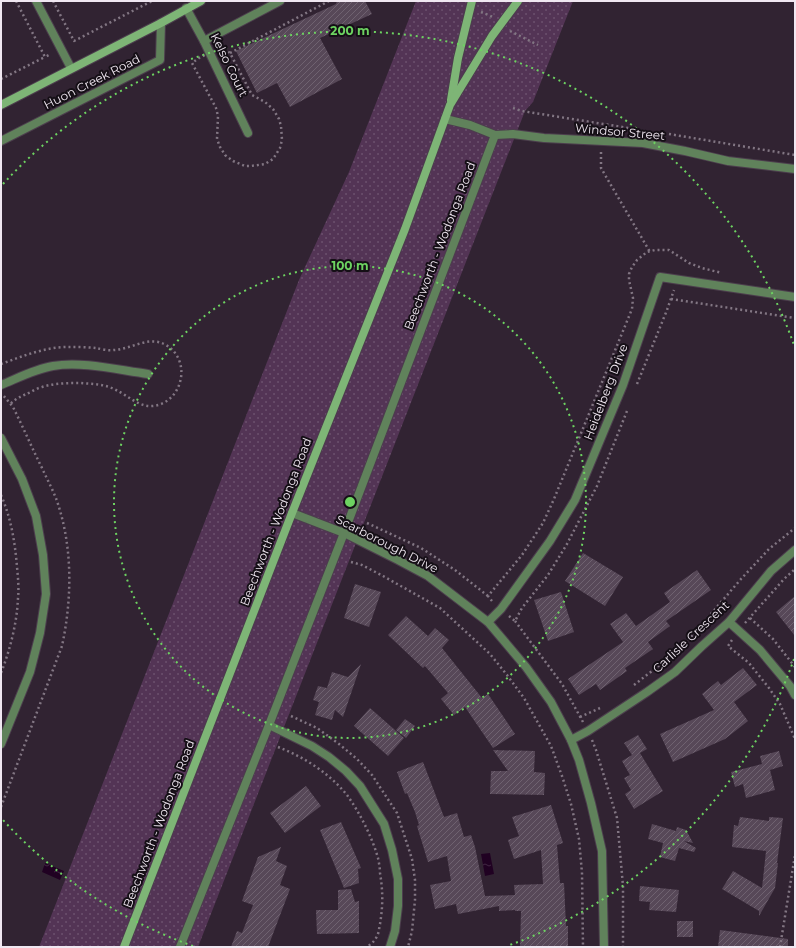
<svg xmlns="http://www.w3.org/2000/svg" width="796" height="948" font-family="Montserrat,sans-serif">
	<defs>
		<pattern id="grass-dots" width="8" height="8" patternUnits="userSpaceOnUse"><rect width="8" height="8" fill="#533455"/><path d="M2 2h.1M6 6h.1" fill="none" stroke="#6c516e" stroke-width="1.8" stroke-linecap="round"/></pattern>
		<pattern id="water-ripples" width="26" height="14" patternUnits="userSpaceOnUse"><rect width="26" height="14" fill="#200122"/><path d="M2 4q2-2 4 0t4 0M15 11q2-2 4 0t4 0" fill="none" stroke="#412643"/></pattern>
		<pattern id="building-hatch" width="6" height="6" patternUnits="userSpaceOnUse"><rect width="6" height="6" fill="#574858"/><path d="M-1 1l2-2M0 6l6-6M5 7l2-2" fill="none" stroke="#6f6270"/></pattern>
	</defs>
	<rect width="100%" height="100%" fill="#312332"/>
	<path fill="url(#grass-dots)" d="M416,1H573L533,102L525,111L198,947H39L299,280L349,172Z"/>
	<g fill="url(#water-ripples)">
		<path d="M490,853L494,874L485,876L481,854Z"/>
		<path d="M45,863L64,871L60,880L42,872Z"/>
	</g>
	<g fill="url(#building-hatch)">
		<path d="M337,1H365L372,14L320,38L342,79L290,107L277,83L257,93L236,51L336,4Z"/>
		<path d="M583,553L623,577L605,606L565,581Z"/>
		<path d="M697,570L711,590L666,621L670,626L648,642L653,649L625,668L627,671L600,690L596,684L579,695L568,679L623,642L610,624L626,613L636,626L670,602L664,593Z"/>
		<path d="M355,584L381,592L369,627L344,618Z"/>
		<path d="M561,592L574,632L548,641L534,600Z"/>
		<path d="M795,596V636L776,612Z"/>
		<path d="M406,616L428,636L435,628L449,640L442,648L482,698L488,694L515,734L493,748L465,707L454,715L441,699L448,693L425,666L423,668L388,635Z"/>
		<path d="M361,664L343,717L335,710L332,720L315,715L319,702L313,700L318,686L327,688L332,672L348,677Z"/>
		<path d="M743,668L757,685L734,702L748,721L725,739L673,762L660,734L714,710L702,694L718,681L721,685Z"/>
		<path d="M370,708L404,738L388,756L354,726Z"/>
		<path d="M405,719L415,726L406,738L396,730Z"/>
		<path d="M638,735L647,749L640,753L663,791L634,809L625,794L631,790L624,778L630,775L622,761L632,755L624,743Z"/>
		<path d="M493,750L535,751L534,772L545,773L544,795L490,794L491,771H508Z"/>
		<path d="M779,751L783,766L770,770L775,790L746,798L743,784L735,787L731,772L762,764L760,756Z"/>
		<path d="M423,762L444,817L457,813L464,837L471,835L475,847L485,896L515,895L514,885L543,884L541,850L514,859L508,840L519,836L512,817L551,805L563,843L557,845L560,883H564L566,926H568V947H520L521,911H515V910L499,911V906L458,914L456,904L435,909L430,885L451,881L447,856L428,862L417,826L419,825L415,812L407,793L405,794L397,772Z"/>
		<path d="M306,786L321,806L285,833L270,813Z"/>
		<path d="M740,817L769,821V817L783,818L777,863H778L775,888L759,916V911L722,889L733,871L762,888L766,851L732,847L734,825L738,826Z"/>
		<path d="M341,822L361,868L358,869L359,883L344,888L320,830Z"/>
		<path d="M652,824L676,831L677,827L686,830L693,843L684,841L696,848L694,852L679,848L675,861L660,857L663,843L648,839Z"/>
		<path d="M281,847L276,861L287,866L280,885L290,889L268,947H231L237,931L242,933L253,905L242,901L258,857Z"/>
		<path d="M640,886L679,890L676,912L649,910L650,902L639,901Z"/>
		<path d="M351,889L355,902L359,901V933L317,934L316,910H338V890Z"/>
		<rect x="677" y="921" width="16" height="16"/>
		<path d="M720,930L788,939V947H718Z"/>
	</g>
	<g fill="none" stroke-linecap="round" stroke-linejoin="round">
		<g stroke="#4c3e4d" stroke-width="10">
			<g id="street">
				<path d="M36,1L71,68"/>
				<path d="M186,8L204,41L248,133"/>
				<path d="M204,41L280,1"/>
				<path d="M445,119L470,125L495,135L513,134L544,138L643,143L685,151L728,161L795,169"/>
				<path d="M1,141L160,60L161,23"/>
				<path d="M1,385C18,378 35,369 53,366C82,361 118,370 148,374"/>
				<path d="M1,438L22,479L36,516L43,555L46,594L40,633L30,672L1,744"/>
				<path d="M292,513L344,533L398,560L428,576L488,622L526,667L551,702L571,740L579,760L591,803L602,851L604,947"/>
				<path d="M488,622L501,609L550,541L575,500L623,385L660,277L795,297"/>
				<path d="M729,622L760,650L790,686L795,695"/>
				<path d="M269,725L312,746L329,757L346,771L360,786L384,824L392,850L398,879V906L395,931L390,947"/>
				<path d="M571,740L588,731L647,692L675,672L702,646L729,622L771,571L795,550"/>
				<path d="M180,947L269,725L344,533L495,135"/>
			</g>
		</g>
		<g stroke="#4c3e4d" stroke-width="10">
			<g id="secondary">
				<path d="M451,100L458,58L472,1"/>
				<path d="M1,105L161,23L201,1"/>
				<path d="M124,947L292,513L405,229L450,105L492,36L518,1"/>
			</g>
		</g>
		<g stroke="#827683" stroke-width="2.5" stroke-dasharray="2 3" stroke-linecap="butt">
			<path d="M16,1L45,57L51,54"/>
			<path d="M53,1L74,41L152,1"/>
			<path d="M481,12L493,17"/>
			<path d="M510,31L538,45"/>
			<path d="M219,48L226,50L230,53L252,95L265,102L273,109L279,119L281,126L282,140L280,148L273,159L265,164L251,166H245L233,161L225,155L220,147L217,139L218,116L216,108L192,63L199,58Z"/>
			<path d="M230,53L329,1"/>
			<path d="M1,79L45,57"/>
			<path d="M513,108L522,111L641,130"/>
			<path d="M669,134L795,155"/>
			<path d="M601,152V168L650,252"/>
			<path d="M671,299L795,318"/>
			<path d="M1,364C23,356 45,347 68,347C77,347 87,347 96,348C101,349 108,351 114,350C132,349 149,335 166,345C193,361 182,404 152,406C139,407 127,395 116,390C105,384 93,384 81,383C68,383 55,383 42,387C38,388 34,390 31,392C22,396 18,397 10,404"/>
			<path d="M637,384L667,310L674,290"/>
			<path d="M1,495C11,518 15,542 17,567C18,577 19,588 18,598C17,623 10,650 1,673"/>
			<path d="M367,523L421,548L455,570L488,596"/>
			<path d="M351,562L362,565L383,576L440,608L490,654L507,675L524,698L551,746L562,776L571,804L579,839L582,873L583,947"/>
			<path d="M492,601L488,596L522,555L543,523L554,499L632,309L633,298L629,280V274L632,267L637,260L647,252L655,250H669L689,263L702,268L722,273"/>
			<path d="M509,616L515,621L522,608L548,575L567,544L597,486L627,411"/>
			<path d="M750,618L773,639L795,667"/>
			<path d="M515,621L562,684L583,722"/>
			<path d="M745,623L784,579L795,569"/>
			<path d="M732,640L728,646L749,663L769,688L780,704L795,739"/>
			<path d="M634,685L652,671L685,644L741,579L769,549L795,528"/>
			<path d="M291,716L317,728L339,744L357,759L372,775L397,813L412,859L415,880V900L412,931L408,947"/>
			<path d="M580,717L600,708"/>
			<path d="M592,740L596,750L617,818L623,886V947"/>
			<path d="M278,747C304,757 329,773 347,795C360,813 372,837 378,858C379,863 380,868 380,873C383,891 383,906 380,924C379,928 379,933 377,936C375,941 371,944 367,947"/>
			<path d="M1,807L62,646C72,599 73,548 57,501C53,490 47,479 42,468C32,448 23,427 13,407L3,395"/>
			<path d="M780,947L795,855"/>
		</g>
		<use href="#street" stroke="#60825b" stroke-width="8"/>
		<use href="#secondary" stroke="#7eb576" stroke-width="8"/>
	</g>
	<g fill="none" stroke="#6dd361" stroke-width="2" stroke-dasharray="2 4">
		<circle cx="350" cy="502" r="236"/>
		<path d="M794 659A471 471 0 0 1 507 946M193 946A471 471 0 0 1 3 820M3 184A471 471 0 0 1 794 345"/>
	</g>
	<g text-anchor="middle" stroke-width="4" stroke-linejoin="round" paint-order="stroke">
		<g font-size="12" fill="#f0e7f1" stroke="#150f16">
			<text transform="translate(229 65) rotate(64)" y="4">Kelso Court</text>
			<text transform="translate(92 82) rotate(-27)" y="4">Huon Creek Road</text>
			<text transform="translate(620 132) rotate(5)" y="4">Windsor Street</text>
			<text transform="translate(440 246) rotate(-69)" y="4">Beechworth - Wodonga Road</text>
			<text transform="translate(606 392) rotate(-69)" y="4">Heidelberg Drive</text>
			<text transform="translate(276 522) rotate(-69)" y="4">Beechworth - Wodonga Road</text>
			<text transform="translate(387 544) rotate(27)" y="4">Scarborough Drive</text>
			<text transform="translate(691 637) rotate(-43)" y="4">Carlisle Crescent</text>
			<text transform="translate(159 824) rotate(-69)" y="4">Beechworth - Wodonga Road</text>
		</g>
	</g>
	<circle cx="350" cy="502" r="6" fill="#6dd361" stroke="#150f16" stroke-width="2"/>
	<g font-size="12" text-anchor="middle" font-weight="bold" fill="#6dd361" stroke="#150f16" stroke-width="4" stroke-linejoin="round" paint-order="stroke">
		<text x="350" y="35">200 m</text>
		<text x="350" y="270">100 m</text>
	</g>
	<rect width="796" height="948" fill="none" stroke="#f0e7f1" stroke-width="4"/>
</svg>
